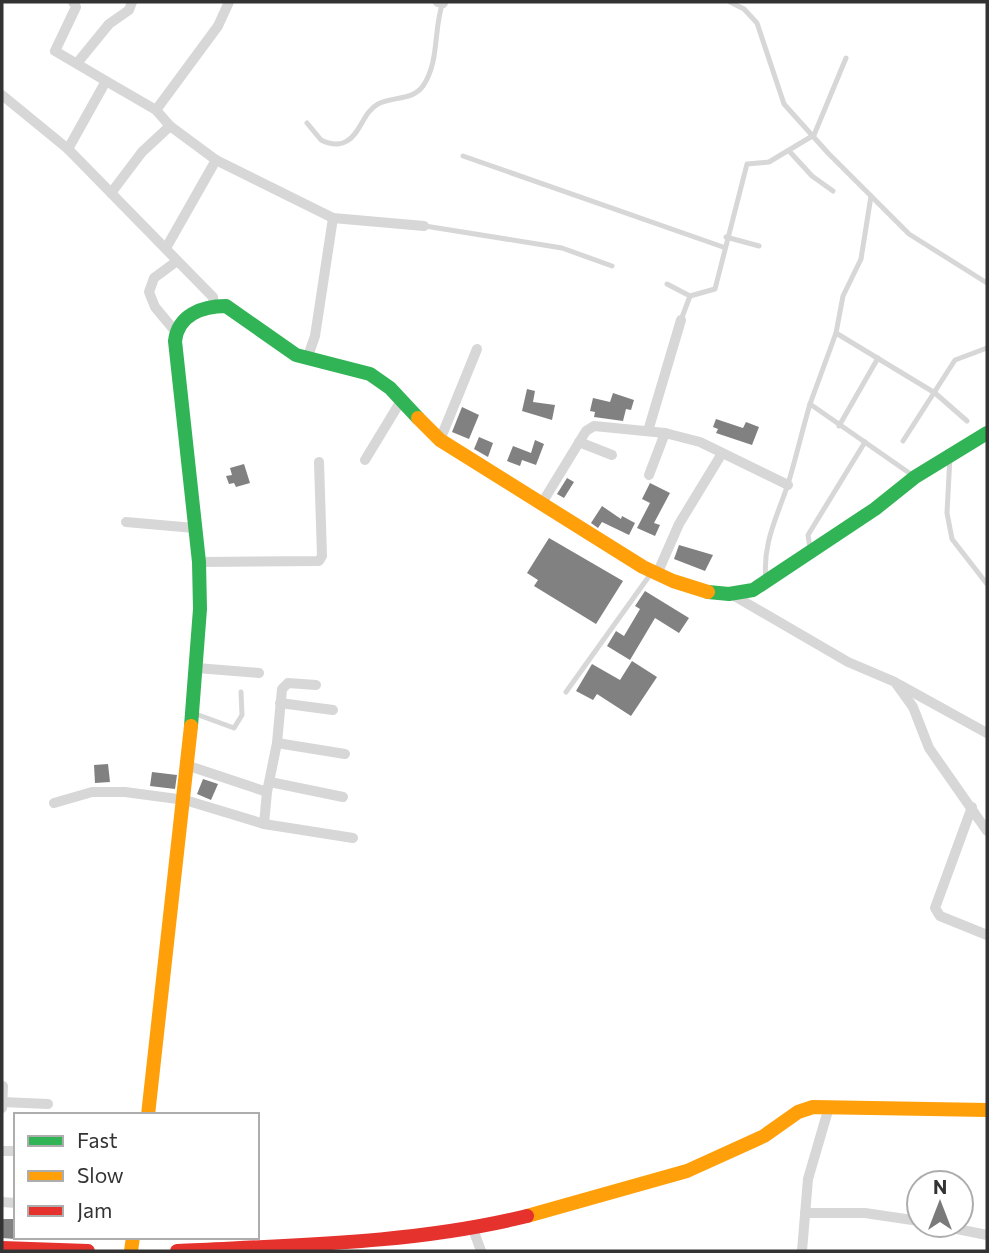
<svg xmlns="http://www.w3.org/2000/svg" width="989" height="1253" font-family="Commissioner,sans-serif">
	<rect width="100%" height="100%" fill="#fff"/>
	<g fill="#818181">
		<path d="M527,389L535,391L533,402L555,405L552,420L522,411Z"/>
		<path d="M613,393L634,400L631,410L626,409L623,421L594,417L595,412L590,411L593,398L610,402Z"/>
		<path d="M462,407L479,415L469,439L452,432Z"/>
		<path d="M716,419L743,428L746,422L759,427L752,445L716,433L718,429L713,427Z"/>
		<path d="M479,437L493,443L488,457L474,449Z"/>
		<path d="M535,440L544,444L536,465L522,460L520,466L507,461L513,446L531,453Z"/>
		<path d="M244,464L250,483L236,487L234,483L229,484L226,476L232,475L230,468Z"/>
		<path d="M567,478L574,482L564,498L557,494Z"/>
		<path d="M650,483L670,493L654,523L660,525L655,536L637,528L650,503L642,499Z"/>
		<path d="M602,506L621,519L622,516L635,523L629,535L602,522L598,528L591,523Z"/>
		<path d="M549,538L623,581L596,624L534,586L538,580L527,573Z"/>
		<path d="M679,545L713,555L705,571L674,559Z"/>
		<path d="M645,591L689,618L679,633L655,618L630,660L607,646L616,631L624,636L640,609L635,606Z"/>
		<path d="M632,661L657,677L631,716L597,694L593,700L576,691L592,664L620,680Z"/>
		<path d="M108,764L110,782L95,783L94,765Z"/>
		<path d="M152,772L177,775L175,789L150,786Z"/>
		<path d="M203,779L218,784L211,800L197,794Z"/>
		<path d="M2,1219H15V1239L2,1238Z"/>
	</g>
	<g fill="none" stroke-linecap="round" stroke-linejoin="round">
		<g stroke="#d7d7d7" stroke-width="5">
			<path d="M730,2L744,9L757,23L784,104L828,153L909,234L987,283"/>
			<path d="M307,123L321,140C329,144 339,146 347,141C361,133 363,112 378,104C393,96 412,101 423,86C440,61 433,29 443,2"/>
			<path d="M790,152L812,176L833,191"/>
			<path d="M463,156L723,247"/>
			<path d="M871,196L861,259L843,296L836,333L935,393L967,421"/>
			<path d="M425,226L562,248L612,266"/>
			<path d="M726,237L759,246"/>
			<path d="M667,284L690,296"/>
			<path d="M681,320L690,296L715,289L747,164L769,162L814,135L846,58"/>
			<path d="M836,333L810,404L915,477"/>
			<path d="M839,426L878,358"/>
			<path d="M903,441L955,360L987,348"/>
			<path d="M950,456L947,513L952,539L987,584"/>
			<path d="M810,548L808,535L865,442"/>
			<path d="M766,580C762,544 777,517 788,484C796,458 802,431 810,404"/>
			<path d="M566,692L652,572"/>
			<path d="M193,713L234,728L242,715L241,692"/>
		</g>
		<g stroke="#d7d7d7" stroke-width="10">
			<path d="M73,2L76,7L55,51L106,81"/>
			<path d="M438,2L443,3"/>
			<path d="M78,62L109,24L129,10L132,2"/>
			<path d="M2,95L68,149L206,290L213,297L214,305"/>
			<path d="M156,110L218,26L229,2"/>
			<path d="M68,149L106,81L156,110L170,126L216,160L166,248"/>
			<path d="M216,160L333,218L424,226"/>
			<path d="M111,193L142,152L170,126"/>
			<path d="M175,331L155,307L149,292L154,278L177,261"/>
			<path d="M307,359L315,336L333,218"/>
			<path d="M648,431L681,320"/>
			<path d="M440,440L477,349"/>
			<path d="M579,442L612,455"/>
			<path d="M365,460L402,399"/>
			<path d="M649,475L665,433"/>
			<path d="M542,503L586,431L594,426L665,433L700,442L788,485"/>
			<path d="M126,522L194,528"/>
			<path d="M199,562L319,561L322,556L319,462"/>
			<path d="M657,574L679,524L721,455"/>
			<path d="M736,597L848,662L895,682L913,707L929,748L987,831"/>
			<path d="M197,668L259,673"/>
			<path d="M898,684L987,733"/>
			<path d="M280,703L333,710"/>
			<path d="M277,743L345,754"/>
			<path d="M189,766L267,792L277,743L282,689L288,683L316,685"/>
			<path d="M270,782L343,797"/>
			<path d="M54,803L92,792H125L185,800L264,824L353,838"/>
			<path d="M972,807L935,908L940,916L987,935"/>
			<path d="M264,824L267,792"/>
			<path d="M2,1102L48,1104"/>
			<path d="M2,1108L3,1086"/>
			<path d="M2,1151H16"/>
			<path d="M2,1202L16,1203"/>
			<path d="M805,1213H865L919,1221"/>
			<path d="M937,1225L987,1235"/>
			<path d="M473,1229L481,1251"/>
			<path d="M802,1251L808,1179L829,1107"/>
		</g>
		<g stroke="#30b455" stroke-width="14">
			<path d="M708,592L729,594L753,590L875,509L915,477L987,433"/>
			<path d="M191,726L200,609L199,562L175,341C178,315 202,306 226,306L296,355L370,374L390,388L418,418"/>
		</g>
		<g stroke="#ff9f0a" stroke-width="14">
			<path d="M418,418L440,440L643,567L673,581L708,592"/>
			<path d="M148,1115L191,726"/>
			<path d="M527,1216L687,1171L764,1136L798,1112L813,1107L987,1110"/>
			<path d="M131,1251L133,1237"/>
		</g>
		<g stroke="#e5322d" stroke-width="14">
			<path d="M2,1248L88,1251"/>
			<path d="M177,1251C294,1245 413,1244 527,1216"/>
		</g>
	</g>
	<rect width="989" height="1253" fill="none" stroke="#333333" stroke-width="7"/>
	<rect x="14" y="1113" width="245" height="126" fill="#ffffff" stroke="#adadad" stroke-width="2"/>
	<rect x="28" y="1136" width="35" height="10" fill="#30b455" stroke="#adadad" stroke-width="2"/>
	<text x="77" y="1148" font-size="21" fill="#333333">Fast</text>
	<rect x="28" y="1171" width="35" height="10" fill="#ff9f0a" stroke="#adadad" stroke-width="2"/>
	<text x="77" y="1183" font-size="21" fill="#333333">Slow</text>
	<rect x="28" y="1206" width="35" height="10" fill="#e5322d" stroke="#adadad" stroke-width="2"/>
	<text x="77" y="1218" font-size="21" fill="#333333">Jam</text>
	<g transform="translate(940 1204)"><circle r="33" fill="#ffffff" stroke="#adadad" stroke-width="2"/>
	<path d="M0-5L12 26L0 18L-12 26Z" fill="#7a7a7a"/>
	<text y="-10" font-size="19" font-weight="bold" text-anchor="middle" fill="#333333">N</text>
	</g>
</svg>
